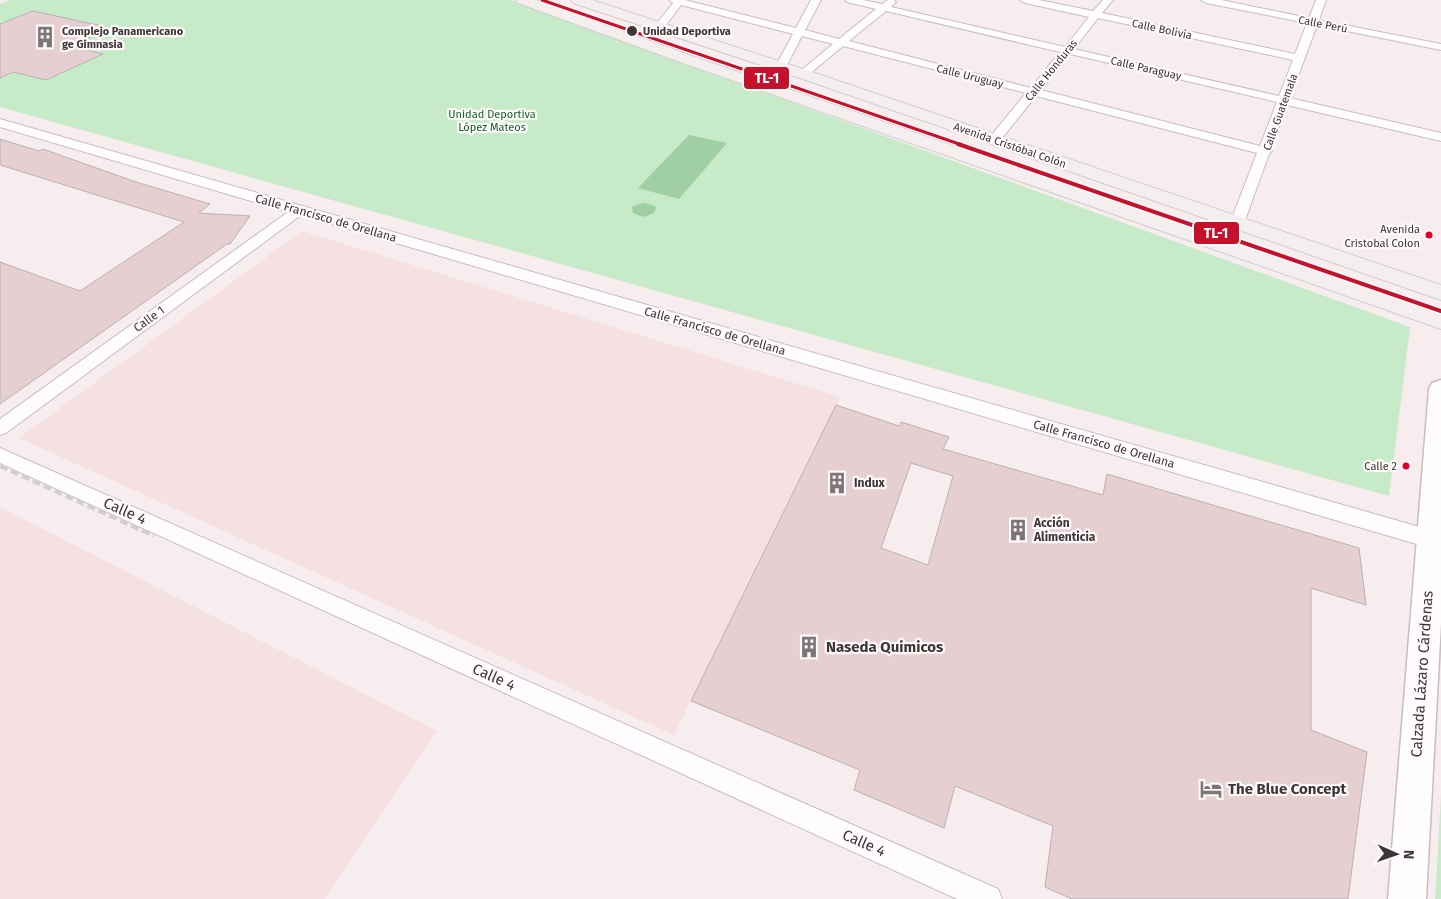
<svg xmlns="http://www.w3.org/2000/svg" width="1441" height="899" font-family="'Fira Sans',sans-serif">
	<rect width="100%" height="100%" fill="#f7ecee"/>
	<g fill="#f5e0e3">
		<path d="M302,231L840,397L674,735L19,438Z"/>
		<path d="M0,507L437,731L324,899H0Z"/>
	</g>
	<g fill="#c7eac8">
		<path d="M10,0H510L1410,327L1389,496L0,107V4Z"/>
		<path d="M1441,797V899H1435Z"/>
	</g>
	<g fill="#a0cfa4">
		<path d="M689,135L727,143L679,199L638,188Z"/>
		<path d="M645,203L655,206L656,208L654,213L643,217L633,213L632,207L638,204Z"/>
	</g>
	<g fill="#e6cfd3" stroke="#b9b1b2" fill-rule="evenodd">
		<path d="M33,11L111,28L70,46L103,54L46,80L13,72L0,78V24Z"/>
		<path d="M0,139L39,151L43,149L136,182L210,204L199,213L250,216L230,244H227L0,404V262L80,291L184,222L0,165Z"/>
		<path d="M836,405L899,426L901,422L949,437L943,449L1103,495L1107,474L1359,548L1366,605L1311,588V730L1367,752L1348,899H1072L1045,887L1053,826L955,786L944,828L854,790L860,770L691,701ZM911,463L953,476L928,565L881,548Z"/>
	</g>
	<g fill="none" stroke-linecap="round" stroke-linejoin="round">
		<g stroke="#c7bebf" stroke-width="2">
			<g id="minor">
				<path d="M669,0H685L796,28L811,0H821L805,30L839,39L876,9L847,2L845,0H863L882,4L888,0H894L896,2L891,7L1065,47L1089,17L1025,3L1020,0H1039L1093,11L1103,0H1113L1102,13L1295,54L1307,23L1206,3L1201,0H1221L1309,18L1316,0H1326L1319,20L1441,44V50L1317,25L1290,98L1441,133V141L1287,105L1271,149L1272,151L1269,154L1244,223L1242,226H1232L1230,223L1257,153L1036,96L998,143H990L988,140L990,137L1026,93L843,46L807,76H799L797,74L799,72L833,44L802,36L785,69H777L775,67L793,34L681,5L663,29H655L654,27L673,3ZM886,11L1060,52L1031,88L849,41ZM1098,18L1293,60L1279,96L1074,49ZM1070,54L1277,102L1260,146L1041,90Z"/>
				<path d="M0,119L1430,530L1437,533L1440,539L1437,545L1430,548L301,215L6,433L0,435V419L288,212L0,127Z"/>
				<path d="M0,448L998,889L1002,899H957L0,463Z"/>
			</g>
		</g>
		<g stroke="#c7bebf" stroke-width="3">
			<path id="secondary" d="M1441,380V623L1426,899H1388L1429,389L1432,383Z"/>
		</g>
		<g stroke="#d1cccd" stroke-width="2">
			<g id="primary">
				<path d="M516,0H536L695,57L1441,313V329L683,63L518,3Z"/>
				<path d="M571,0H592L809,71L1441,285V300L797,77L573,3Z"/>
			</g>
		</g>
		<use href="#minor" fill="#fefcfc" fill-rule="evenodd"/>
		<use href="#secondary" fill="#fefcfc" fill-rule="evenodd"/>
		<use href="#primary" fill="#f5eeef" fill-rule="evenodd"/>
		<path stroke="#d2cfcf" stroke-width="4" stroke-dasharray="8 4" stroke-linecap="butt" d="M0,466L154,536"/>
		<g stroke="#fefafa" stroke-width="5.5">
			<path id="rail-1-far1" d="M542,0L962,145"/>
		</g>
		<g stroke="#fefafa" stroke-width="7">
			<path id="rail-1" d="M958,144L1441,311"/>
		</g>
		<use href="#rail-1-far1" stroke="#c5112c" stroke-width="3"/>
		<use href="#rail-1" stroke="#c5112c" stroke-width="4"/>
	</g>
	<defs>
		<g id="building-bare" transform="scale(1.725)"><path d="M-4-6H4V6H1V3H-1V6H-4ZM-2.5-4.3h1.7v1.8h-1.7ZM.8-4.3h1.7v1.8H.8ZM-2.5-1h1.7V.8h-1.7ZM.8-1h1.7V.8H.8Z" fill="#7e7576" stroke="#fefafa" stroke-width="2.5" paint-order="stroke"/></g>
		<g id="hotel-bare" transform="scale(1.725)"><path d="M-6-4.5h1.5V1H6V5H4.5V3h-9V5H-6ZM-4 0a1.8 1.8 0 1 1 3.6 0ZM.5 0V-2.5h3Q6-2.5 6 0Z" fill="#7e7576" stroke="#fefafa" stroke-width="2.5" paint-order="stroke"/></g>
	</defs>
	<g fill-rule="evenodd">
		<use href="#building-bare" x="45" y="37"/>
		<use href="#building-bare" x="837" y="483"/>
		<use href="#building-bare" x="1018" y="530"/>
		<use href="#building-bare" x="809" y="647"/>
		<use href="#hotel-bare" x="1211" y="789"/>
	</g>
	<circle fill="#3d3536" stroke="#fefafa" stroke-width="2" cx="632" cy="31" r="6"/>
	<g fill="#e4002b" stroke="#fefafa" stroke-width="2">
		<circle cx="1429" cy="235" r="4.5"/>
		<circle cx="1406" cy="466" r="4.5"/>
	</g>
	<g text-anchor="middle" stroke-width="4.5" stroke-linejoin="round" paint-order="stroke">
		<g font-size="11" fill="#3d3536" stroke="#fefafa">
			<text transform="translate(1323 24) rotate(11)" y="4">Calle Perú</text>
			<text transform="translate(1162 29) rotate(12)" y="4">Calle Bolivia</text>
			<text transform="translate(1146 68) rotate(13)" y="4">Calle Paraguay</text>
			<text transform="translate(1051 70) rotate(-51)" y="4">Calle Honduras</text>
			<text transform="translate(970 76) rotate(14)" y="4">Calle Uruguay</text>
			<text transform="translate(1280 112) rotate(-70)" y="4">Calle Guatemala</text>
			<text transform="translate(1010 145) rotate(19)" y="4">Avenida Cristóbal Colón</text>
		</g>
		<g font-size="11" font-weight="bold" fill="#3d3536" stroke="#fefafa" text-anchor="start">
			<text x="62" y="35">Complejo Panamericano<tspan x="62" dy="13">ge Gimnasia</tspan></text>
		</g>
		<g font-size="11" font-weight="bold" fill="#3d3536" stroke="#fefafa" text-anchor="start">
			<text x="643" y="35">Unidad Deportiva</text>
		</g>
		<g font-size="11" fill="#125f26" stroke="#fefafa">
			<text x="492" y="118">Unidad Deportiva<tspan x="492" dy="13">López Mateos</tspan></text>
		</g>
		<g font-size="11" fill="#3d3536" stroke="#fefafa" text-anchor="end">
			<text x="1420" y="233">Avenida<tspan x="1420" dy="14">Cristobal Colon</tspan></text>
			<text x="1397" y="470">Calle 2</text>
		</g>
		<g font-size="12" fill="#3d3536" stroke="#fefafa">
			<text transform="translate(326 218) rotate(16)" y="4">Calle Francisco de Orellana</text>
			<text transform="translate(149 319) rotate(-36)" y="4">Calle 1</text>
			<text transform="translate(715 331) rotate(16)" y="4">Calle Francisco de Orellana</text>
			<text transform="translate(1104 444) rotate(16)" y="4">Calle Francisco de Orellana</text>
		</g>
		<g font-size="12" font-weight="bold" fill="#3d3536" stroke="#fefafa" text-anchor="start">
			<text x="854" y="487">Indux</text>
			<text x="1034" y="527">Acción<tspan x="1034" dy="14">Alimenticia</tspan></text>
		</g>
		<g font-size="15" fill="#3d3536" stroke="#fefafa">
			<text transform="translate(125 511) rotate(24)" y="5">Calle 4</text>
			<text transform="translate(1422 674) rotate(-86)" y="5">Calzada Lázaro Cárdenas</text>
			<text transform="translate(494 677) rotate(24)" y="5">Calle 4</text>
			<text transform="translate(864 843) rotate(24)" y="5">Calle 4</text>
		</g>
		<g font-size="15" font-weight="bold" fill="#3d3536" stroke="#fefafa" text-anchor="start">
			<text x="826" y="652">Naseda Quimicos</text>
			<text x="1228" y="794">The Blue Concept</text>
		</g>
	</g>
	<g stroke="#fefafa" stroke-width="2">
		<rect x="743" y="66" width="47" height="24" rx="5" fill="#c5112c"/>
		<rect x="1193" y="221" width="47" height="24" rx="5" fill="#c5112c"/>
	</g>
	<g font-size="14" text-anchor="middle" font-weight="bold" fill="#fff">
		<text x="767" y="83">TL-1</text>
		<text x="1216" y="238">TL-1</text>
	</g>
	<g transform="translate(1396 854) rotate(92)" stroke="#fefafa" stroke-width="4" paint-order="stroke">
	<path d="M0-4L9 19L0 12L-9 19Z" fill="#3d3536"/>
	<text y="-8" font-size="14" font-weight="bold" text-anchor="middle" fill="#3d3536">N</text>
	</g>
</svg>
